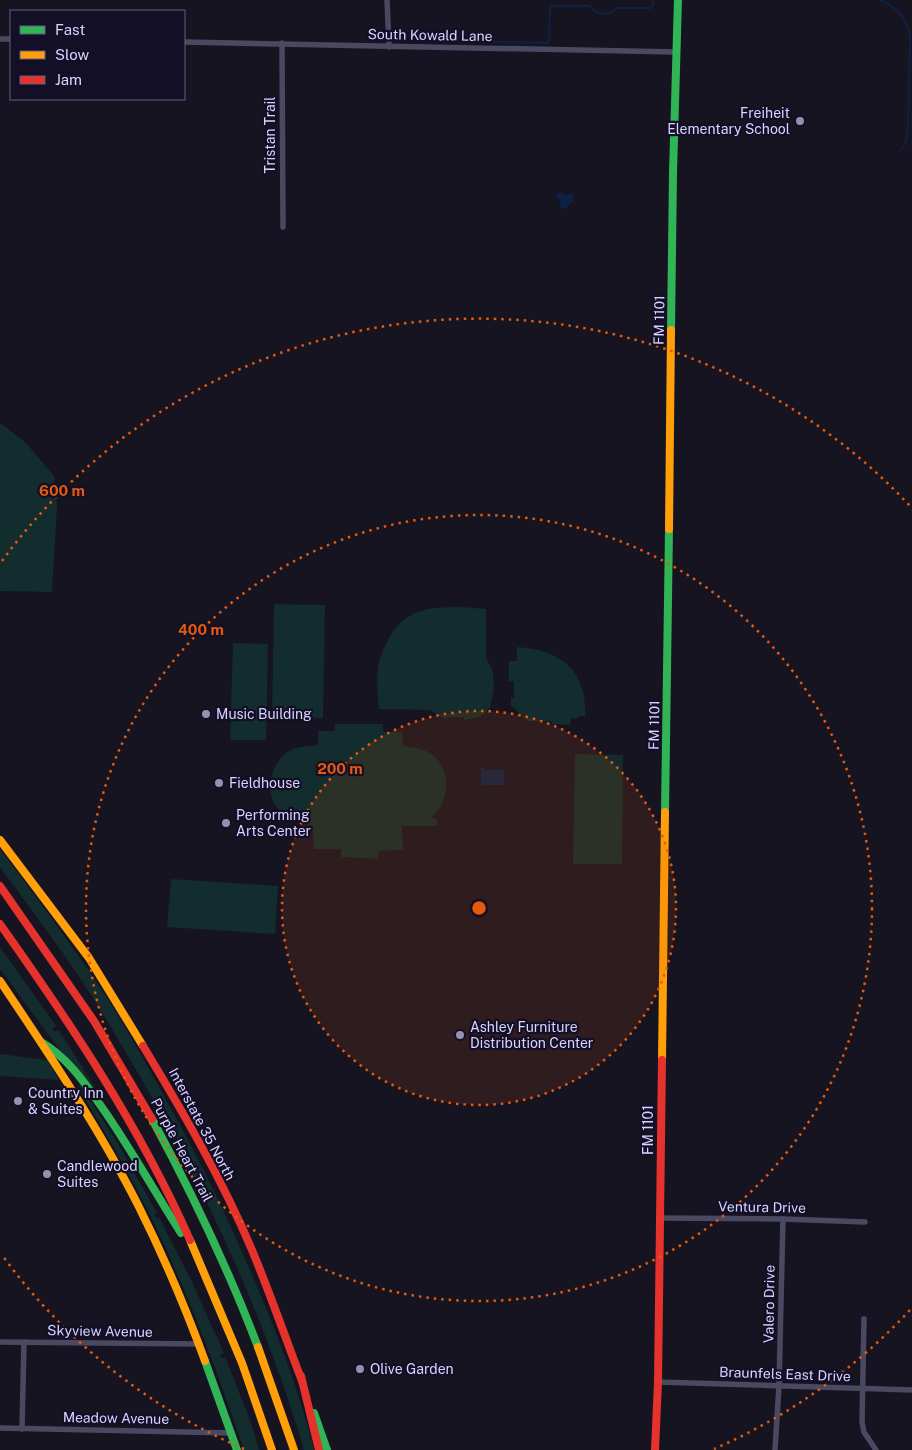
<svg xmlns="http://www.w3.org/2000/svg" width="912" height="1450" font-family="'Public Sans',sans-serif">
	<rect width="100%" height="100%" fill="#161421"/>
	<g fill="#132c2d">
		<path d="M0,423L25,442L54,476L57,506L52,592L0,591Z"/>
		<path d="M274,604L325,605L323,718L272,717Z"/>
		<path d="M461,607L486,609V657L493,672L494,690L490,708L480,717L464,720V717H448L447,719H445L430,710L379,709C378,696 376,681 378,667C379,658 383,650 387,642C402,609 429,607 461,607Z"/>
		<path d="M233,643L268,644L266,740H230Z"/>
		<path d="M517,647C547,649 575,659 583,692C585,699 585,708 586,716H579L578,718H571L570,725L552,724L551,721H527L511,705V698H514V681H509V661H517Z"/>
		<path d="M335,724H383V732H402L403,746C413,747 425,749 433,755C453,772 449,803 431,818H437V826H402L403,850L379,851L378,859L341,857V849H314L312,825C285,821 264,804 272,775C275,765 281,755 291,750C299,746 309,746 318,745V731H335Z"/>
		<path d="M575,754L623,755L622,864H573Z"/>
		<path d="M0,849C36,896 71,944 104,993C125,1025 143,1059 162,1092C191,1145 219,1198 243,1254C271,1318 297,1382 314,1450H304C258,1293 182,1141 96,1003C67,956 32,911 0,867Z"/>
		<path d="M171,879L278,886L275,934L167,927Z"/>
		<path d="M0,947L56,1026L52,1029L55,1032L59,1030L104,1102L56,1045L0,969Z"/>
		<path d="M0,1054L47,1060L59,1080L0,1076Z"/>
		<path d="M81,1086L117,1142L157,1213L154,1215L156,1218L159,1217L193,1284L224,1353L220,1355L221,1358L225,1357L252,1425L259,1450H244C216,1367 185,1285 146,1207C125,1166 102,1127 78,1088Z"/>
	</g>
	<g fill="#0d2144">
		<path d="M559,192L566,195L572,193L574,201L571,202L566,209L561,208L559,206L561,203L556,195Z"/>
		<path d="M481,768H485V770H504V785H481Z"/>
	</g>
	<g fill="none" stroke-linecap="round" stroke-linejoin="round">
		<g stroke="#0d2144" stroke-width="2">
			<path d="M880,0C897,7 907,18 910,37L908,127L906,142L901,150"/>
			<path d="M465,41L547,43L549,41L550,8L552,6H589L596,12L604,14L610,13L617,8H651L653,6V0"/>
		</g>
		<g stroke="#4a4962" stroke-width="5.5">
			<path d="M387,0L389,47"/>
			<path d="M0,39H11"/>
			<path d="M184,42L676,52"/>
			<path d="M282,43L283,227"/>
			<path d="M659,1218L783,1219L865,1222"/>
			<path d="M864,1319L862,1422L864,1432L876,1450"/>
			<path d="M0,1342L200,1344"/>
			<path d="M658,1382L912,1390"/>
			<path d="M0,1428L231,1433"/>
			<path d="M22,1429L24,1342"/>
			<path d="M775,1450L779,1386L783,1219"/>
		</g>
		<g stroke="#30b455" stroke-width="8">
			<path d="M671,330L673,173L678,0"/>
			<path d="M665,812L669,529"/>
			<path d="M41,1042C67,1057 84,1082 101,1106C130,1147 154,1191 181,1233"/>
			<path d="M152,1119C192,1193 228,1268 258,1347"/>
			<path d="M205,1361L237,1450"/>
			<path d="M314,1413L327,1450"/>
		</g>
		<g stroke="#ff9f0a" stroke-width="8">
			<path d="M669,529L671,330"/>
			<path d="M0,840L89,958L143,1046"/>
			<path d="M0,981C49,1054 99,1128 139,1207C164,1257 186,1309 205,1361"/>
			<path d="M662,1060L665,812"/>
			<path d="M190,1240L242,1363L272,1450"/>
			<path d="M258,1347L294,1450"/>
		</g>
		<g stroke="#e5322d" stroke-width="8">
			<path d="M0,886L94,1021L152,1119"/>
			<path d="M0,924C71,1024 140,1127 190,1240"/>
			<path d="M143,1046C183,1112 222,1179 252,1250C270,1293 285,1337 302,1381"/>
			<path d="M301,1376L319,1450"/>
			<path d="M655,1450L658,1382L662,1060"/>
		</g>
	</g>
	<circle cx="479" cy="908" r="197" fill="#e8590c" fill-opacity=".12"/>
	<g fill="none" stroke="#e8590c" stroke-width="2.5" stroke-dasharray="2.5 5">
		<circle cx="479" cy="908" r="197"/>
		<circle cx="479" cy="908" r="393"/>
		<path d="M910 1310A590 590 0 0 1 714 1449M244 1449A590 590 0 0 1 2 1255M2 561A590 590 0 0 1 910 506"/>
	</g>
	<g fill="#9591b1" stroke="#130f26" stroke-width="2">
		<circle cx="800" cy="121" r="5"/>
		<circle cx="206" cy="714" r="5"/>
		<circle cx="219" cy="783" r="5"/>
		<circle cx="226" cy="823" r="5"/>
		<circle cx="460" cy="1035" r="5"/>
		<circle cx="18" cy="1101" r="5"/>
		<circle cx="47" cy="1174" r="5"/>
		<circle cx="360" cy="1369" r="5"/>
	</g>
	<g text-anchor="middle" stroke-width="4.5" stroke-linejoin="round" paint-order="stroke">
		<g font-size="14" fill="#d9d4ff" stroke="#130f26">
			<text transform="translate(430 35) rotate(1)" y="5">South Kowald Lane</text>
			<text transform="translate(270 135) rotate(-90)" y="5">Tristan Trail</text>
			<text transform="translate(659 320) rotate(-89)" y="5">FM 1101</text>
			<text transform="translate(654 725) rotate(-89)" y="5">FM 1101</text>
			<text transform="translate(202 1124) rotate(62)" y="5">Interstate 35 North</text>
			<text transform="translate(648 1130) rotate(-90)" y="5">FM 1101</text>
			<text transform="translate(182 1150) rotate(62)" y="5">Purple Heart Trail</text>
			<text transform="translate(762 1207) rotate(1)" y="5">Ventura Drive</text>
			<text transform="translate(769 1304) rotate(-89)" y="5">Valero Drive</text>
			<text transform="translate(100 1331) rotate(1)" y="5">Skyview Avenue</text>
			<text transform="translate(785 1374) rotate(2)" y="5">Braunfels East Drive</text>
			<text transform="translate(116 1418) rotate(1)" y="5">Meadow Avenue</text>
		</g>
		<g font-size="14" fill="#d9d4ff" stroke="#130f26" text-anchor="start">
			<text x="790" y="118" text-anchor="end">Freiheit<tspan x="790" dy="16">Elementary School</tspan></text>
			<text x="216" y="719">Music Building</text>
			<text x="229" y="788">Fieldhouse</text>
			<text x="236" y="820">Performing<tspan x="236" dy="16">Arts Center</tspan></text>
			<text x="470" y="1032">Ashley Furniture<tspan x="470" dy="16">Distribution Center</tspan></text>
			<text x="28" y="1098">Country Inn<tspan x="28" dy="16">&amp; Suites</tspan></text>
			<text x="57" y="1171">Candlewood<tspan x="57" dy="16">Suites</tspan></text>
			<text x="370" y="1374">Olive Garden</text>
		</g>
	</g>
	<circle cx="479" cy="908" r="8" fill="#e8590c" stroke="#130f26" stroke-width="2.5"/>
	<g font-size="15" text-anchor="middle" font-weight="bold" fill="#e8590c" stroke="#130f26" stroke-width="4.5" stroke-linejoin="round" paint-order="stroke">
		<text x="62" y="496">600 m</text>
		<text x="201" y="635">400 m</text>
		<text x="340" y="774">200 m</text>
	</g>
	<rect x="10" y="10" width="175" height="90" fill="#130f26" stroke="#625e7d"/>
	<rect x="20" y="26" width="25" height="8" fill="#30b455" stroke="#625e7d"/>
	<text x="55" y="35" font-size="15" fill="#d9d4ff">Fast</text>
	<rect x="20" y="51" width="25" height="8" fill="#ff9f0a" stroke="#625e7d"/>
	<text x="55" y="60" font-size="15" fill="#d9d4ff">Slow</text>
	<rect x="20" y="76" width="25" height="8" fill="#e5322d" stroke="#625e7d"/>
	<text x="55" y="85" font-size="15" fill="#d9d4ff">Jam</text>
</svg>
